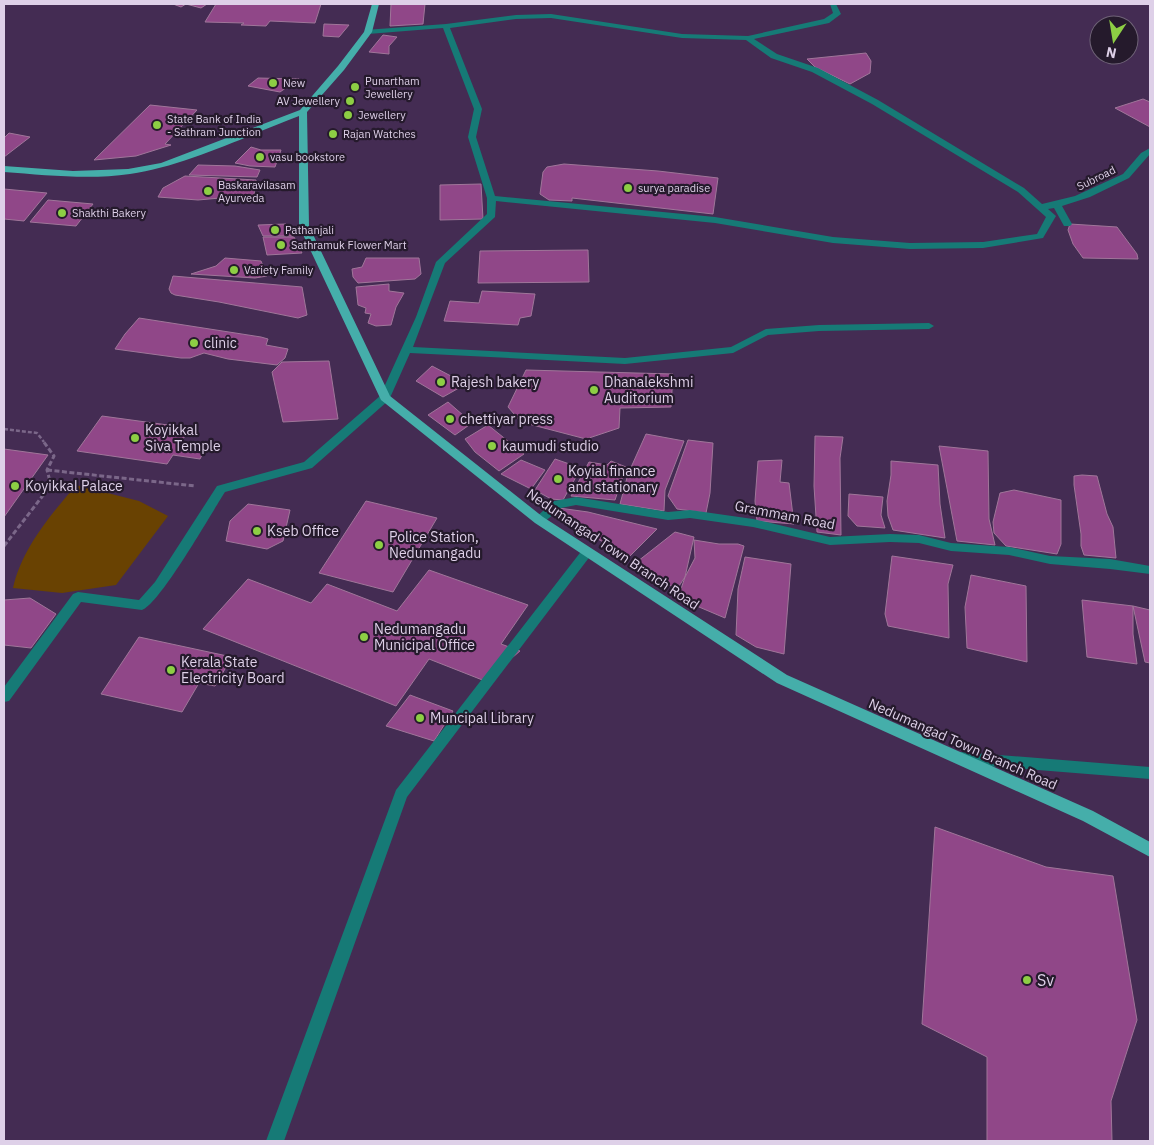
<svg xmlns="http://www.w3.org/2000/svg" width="1154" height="1145" font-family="'IBM Plex Sans',sans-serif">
	<rect width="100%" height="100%" fill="#442c53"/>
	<path fill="#694202" d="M76,485L139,501L168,516L116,585L62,593L13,588C22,548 50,516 76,485Z"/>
	<g fill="#904788" stroke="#a0769a">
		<path d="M173,4H207L201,8L186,4L181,7Z"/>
		<path d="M216,4H321L315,23L270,21L266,26L241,25L244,23L205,22Z"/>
		<path d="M391,4H425L423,24L390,26Z"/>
		<path d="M324,24L349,25L339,37L323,36Z"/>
		<path d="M383,35L397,37L389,46V54L369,52Z"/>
		<path d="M866,53L871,61L870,73L850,84L815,67L807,59Z"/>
		<path d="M258,78L299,79L280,92L248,86Z"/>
		<path d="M1143,99L1150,102V127L1115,108Z"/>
		<path d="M150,105L197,110L165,144L171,145L136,156L94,160Z"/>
		<path d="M9,133L30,137L4,157V138Z"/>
		<path d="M251,147L261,150H281L275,167L250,166L235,163Z"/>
		<path d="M564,164L658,171L718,178L713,214L572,198V201L549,200L540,194L543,172L547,167Z"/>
		<path d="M198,165L235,166L260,170L257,177L189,175Z"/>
		<path d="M185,176L256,180L254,195L198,200L158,197L163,188Z"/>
		<path d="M481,184L483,219L440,220V185Z"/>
		<path d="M4,189L47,193L24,221L4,219Z"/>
		<path d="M48,200L93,204L76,226L30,222Z"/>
		<path d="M286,224L293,236H263L258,225Z"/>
		<path d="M1070,224L1117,227L1137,254L1138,259L1083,258L1073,244L1068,230Z"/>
		<path d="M263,237H294L302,253L267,255Z"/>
		<path d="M588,250L589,282L478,283L480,251Z"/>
		<path d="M225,258L261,261L267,276L255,278L191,274L216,266Z"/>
		<path d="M366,258H419L421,274L415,279L358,283L353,277L352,269L362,267Z"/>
		<path d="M173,276L302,287L307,315L298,318L219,302L175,295L171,293L169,289Z"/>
		<path d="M389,284V291L404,293L396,307L391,325L376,326L368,323L371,314L365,313L366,308L358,305L356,287Z"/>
		<path d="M482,291L535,294L531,316L520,318L518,325L444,321L450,301L479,303Z"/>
		<path d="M139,318L261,337L268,339L266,345L288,349L285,358L277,365L228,359L204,353L190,358H181L115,349L125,334Z"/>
		<path d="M329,361L338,419L283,422L272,372L282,362Z"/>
		<path d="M432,366L466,384L443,397L416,381Z"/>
		<path d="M526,370L673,374L671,407L620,408L619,428L586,439L521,422L508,407Z"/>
		<path d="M448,402L472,423L455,435L428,415Z"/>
		<path d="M102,416L190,428L178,447L204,451L200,459L173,455L167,464L77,451Z"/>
		<path d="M488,425L524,454L499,471L475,452L465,439Z"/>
		<path d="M646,434L684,441L665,490L664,511L620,504L628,474Z"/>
		<path d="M815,436L843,437L840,458L841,535L817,532L814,486Z"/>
		<path d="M688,440L713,443L710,493L706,513L677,509L668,496Z"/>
		<path d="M939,446L988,451L989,519L995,545L957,541Z"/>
		<path d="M4,449L48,455L4,517Z"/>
		<path d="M555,459L581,468L563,500L551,499L535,490Z"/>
		<path d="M521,460L545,470L531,489L501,474Z"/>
		<path d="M782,460L780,482L789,483L794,524L757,521L755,501L758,461Z"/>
		<path d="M611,461L626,467L615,500L571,496L589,462L607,465Z"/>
		<path d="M891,461L938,465L940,504L945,538L893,530L888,516L887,501L891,475Z"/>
		<path d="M1082,475L1097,476L1107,514L1113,527L1116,558L1084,555L1081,546V534L1074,485V476Z"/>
		<path d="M1014,490L1061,500V544L1057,554L1006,546L994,533L993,522L1000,493Z"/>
		<path d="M849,494L883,497L881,515L885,528L857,526L848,516Z"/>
		<path d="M366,501L437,518L393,592L319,573Z"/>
		<path d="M248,504L290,510L283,541L267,549L226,541L230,521Z"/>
		<path d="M559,508L588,512L657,529L629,557L584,531L568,519Z"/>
		<path d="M675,532L694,537L685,577L677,589L646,573L633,565Z"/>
		<path d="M694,540L719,544H738L744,546L725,618L699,607L679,595L685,577L695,558Z"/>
		<path d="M892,556L953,565L948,584L949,638L888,626L885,614Z"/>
		<path d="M745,557L791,564L784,654L756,647L736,635L738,589Z"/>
		<path d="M429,570L528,605L501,644L520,651L485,681L429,659L396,706L203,629L248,579L311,603L327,584L397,611Z"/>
		<path d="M971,575L1026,586L1027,662L967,648L965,607Z"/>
		<path d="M30,598L56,614L31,648L4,645V600Z"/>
		<path d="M1082,600L1133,606V634L1137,664L1087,657Z"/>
		<path d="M1133,606L1150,610V663L1145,662Z"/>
		<path d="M139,637L232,657L215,686L199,683L182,712L101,694Z"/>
		<path d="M410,695L453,711L434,741L386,726Z"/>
		<path d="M935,827L1046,867L1113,876L1137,1020L1111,1101L1112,1141H987V1057L922,1024Z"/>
	</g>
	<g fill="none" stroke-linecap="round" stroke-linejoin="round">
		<path stroke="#7b6789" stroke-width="2.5" stroke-dasharray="4 2" stroke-linecap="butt" d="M4,429L37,433L44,442"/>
		<g stroke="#7b6789" stroke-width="3" stroke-dasharray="5 2.5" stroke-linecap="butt">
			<path d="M47,470L195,486"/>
			<path d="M4,546L51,485L47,470L54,456L43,441"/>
		</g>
		<g fill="#167a76" fill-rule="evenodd">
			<path d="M830,4H836L841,14L829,23L754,39L777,54L818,68L878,100L1024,188L1042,204L1075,196L1123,174L1141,153L1150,148V154L1129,178L1090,197L1062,206L1072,224L1070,226H1064L1054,208L1048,209L1056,216L1043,238L983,248L910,249L833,243L715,223L496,201L495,217L445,263L413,347L625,358L731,347L766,329L819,325L929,323L934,326L929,329L819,331L768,335L733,353L625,364L410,353L389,400L312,468L225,492C212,512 160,604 142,610L81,602L9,701L4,702V687L73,594L78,592L139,600L155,582L217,486L304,462L380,396L416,317L436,262L487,214V198L468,137L474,109L443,28L368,34H365V30L446,24L516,15L551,14L682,34L748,36L824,19L833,13ZM551,18L682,38L746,40L771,58L812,72L872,104L1018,192L1046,217L1037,234L983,242L910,243L833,237L715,217L495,196L476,137L482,109L450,28L516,19Z"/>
			<path d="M576,497L668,512L690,510L753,519L830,537L890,534L919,535L951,543L1009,547L1050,556L1110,559L1150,566V574L1110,569L1050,564L1009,555L951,551L919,543L890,542L830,545L753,527L690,518L668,520L576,505L561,508L543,523L539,524L533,520L554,501Z"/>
			<path d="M587,548L591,549L593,552L591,555L407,797L284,1141H266L396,790L583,549Z"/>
			<path d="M961,752L1150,767V779L961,764L956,762L954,758L956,754Z"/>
		</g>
		<path fill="#45aeaa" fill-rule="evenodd" d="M372,4H379L372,32L344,70L307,112L309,226L390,396L543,517L787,675L1093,811L1150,842V857L1083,821L777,683L535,523L381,400L299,226V116C246,136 185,166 130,174C89,180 45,175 4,172V166L73,171L128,169L161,163L300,110L338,66L364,32Z"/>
	</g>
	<g fill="#8dce44" stroke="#251a2c" stroke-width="2">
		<circle cx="273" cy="83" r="5"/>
		<circle cx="355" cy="87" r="5"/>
		<circle cx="350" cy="101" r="5"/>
		<circle cx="348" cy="115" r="5"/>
		<circle cx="157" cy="125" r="5"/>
		<circle cx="333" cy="134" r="5"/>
		<circle cx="260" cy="157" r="5"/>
		<circle cx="628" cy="188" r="5"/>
		<circle cx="208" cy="191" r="5"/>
		<circle cx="62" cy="213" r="5"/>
		<circle cx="275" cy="230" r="5"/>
		<circle cx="281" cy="245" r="5"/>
		<circle cx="234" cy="270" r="5"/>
		<circle cx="194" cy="343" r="5"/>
		<circle cx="441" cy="382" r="5"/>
		<circle cx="594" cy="390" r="5"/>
		<circle cx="450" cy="419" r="5"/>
		<circle cx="135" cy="438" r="5"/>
		<circle cx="492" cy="446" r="5"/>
		<circle cx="558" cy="479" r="5"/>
		<circle cx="15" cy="486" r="5"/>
		<circle cx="257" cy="531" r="5"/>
		<circle cx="379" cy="545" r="5"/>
		<circle cx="364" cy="637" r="5"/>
		<circle cx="171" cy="670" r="5"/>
		<circle cx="420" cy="718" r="5"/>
		<circle cx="1027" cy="980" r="5"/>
	</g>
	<g text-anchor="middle" stroke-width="4.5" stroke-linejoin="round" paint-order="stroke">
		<g font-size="11" fill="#ded0e8" stroke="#251a2c" text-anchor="start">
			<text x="365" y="85">Punartham<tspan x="365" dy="13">Jewellery</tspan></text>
			<text x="283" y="87">New</text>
			<text x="340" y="105" text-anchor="end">AV Jewellery</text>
			<text x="358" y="119">Jewellery</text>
			<text x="167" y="123">State Bank of India<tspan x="167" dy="13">- Sathram Junction</tspan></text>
			<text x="343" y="138">Rajan Watches</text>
			<text x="270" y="161">vasu bookstore</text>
			<text x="218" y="189">Baskaravilasam<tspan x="218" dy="13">Ayurveda</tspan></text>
			<text x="638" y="192">surya paradise</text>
			<text x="72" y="217">Shakthi Bakery</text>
			<text x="285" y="234">Pathanjali</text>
			<text x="291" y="249">Sathramuk Flower Mart</text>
			<text x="244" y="274">Variety Family</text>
		</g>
		<g font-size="11" fill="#ded0e8" stroke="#251a2c">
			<text transform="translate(1096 178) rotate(-26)" y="4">Subroad</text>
		</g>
		<g font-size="14" fill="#ded0e8" stroke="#251a2c" text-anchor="start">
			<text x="204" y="348">clinic</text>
			<text x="451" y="387">Rajesh bakery</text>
			<text x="604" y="387">Dhanalekshmi<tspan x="604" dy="16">Auditorium</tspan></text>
			<text x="460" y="424">chettiyar press</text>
			<text x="145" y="435">Koyikkal<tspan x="145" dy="16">Siva Temple</tspan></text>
			<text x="502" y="451">kaumudi studio</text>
			<text x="568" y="476">Koyial finance<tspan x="568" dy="16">and stationary</tspan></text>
			<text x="25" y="491">Koyikkal Palace</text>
			<text x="267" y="536">Kseb Office</text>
			<text x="389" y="542">Police Station,<tspan x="389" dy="16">Nedumangadu</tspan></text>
			<text x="374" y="634">Nedumangadu<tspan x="374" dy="16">Municipal Office</tspan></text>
			<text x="181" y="667">Kerala State<tspan x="181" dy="16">Electricity Board</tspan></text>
			<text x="430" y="723">Muncipal Library</text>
		</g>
		<g font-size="14" fill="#ded0e8" stroke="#251a2c">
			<text transform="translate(785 515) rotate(11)" y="5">Grammam Road</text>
			<text transform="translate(613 549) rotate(34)" y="5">Nedumangad Town Branch Road</text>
			<text transform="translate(963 744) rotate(24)" y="5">Nedumangad Town Branch Road</text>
		</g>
		<g font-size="16" fill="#ded0e8" stroke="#251a2c" text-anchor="start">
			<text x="1037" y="986">Sv</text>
		</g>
	</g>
	<rect width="1154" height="1145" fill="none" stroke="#ded0e8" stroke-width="10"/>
	<g transform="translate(1114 40) rotate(192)"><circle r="24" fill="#251a2c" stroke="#6f6377"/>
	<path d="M0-4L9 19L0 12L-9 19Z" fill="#8dce44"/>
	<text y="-8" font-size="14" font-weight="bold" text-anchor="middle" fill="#ded0e8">N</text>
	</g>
</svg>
